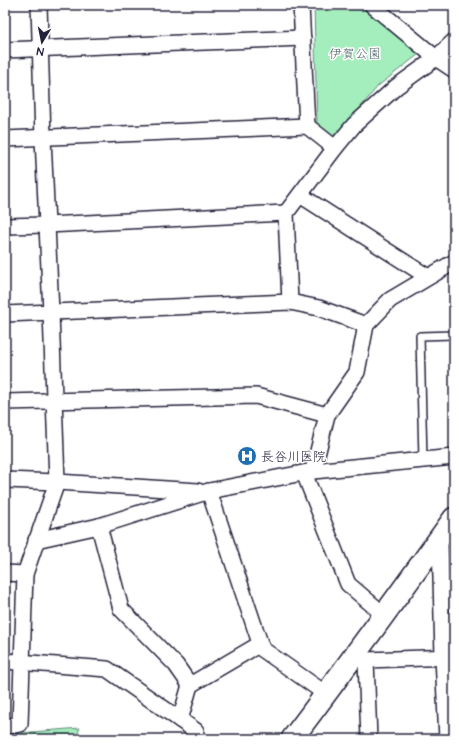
<svg xmlns="http://www.w3.org/2000/svg" width="459" height="744" font-family="'Architects Daughter','Klee One',sans-serif">
	<rect width="100%" height="100%" fill="#fff"/>
	<filter id="ink" filterUnits="userSpaceOnUse"><feTurbulence type="fractalNoise" baseFrequency=".025" numOctaves="2"/><feDisplacementMap in="SourceGraphic" scale="8" xChannelSelector="R" yChannelSelector="G"/><feConvolveMatrix kernelMatrix="1 2 1 2 8 2 1 2 1" color-interpolation-filters="sRGB"/></filter>
	<g filter="url(#ink)">
		<g fill="#a4eebd" stroke="#63887c">
			<path d="M314,5H361L419,54L378,86L333,141L317,123Z"/>
			<path d="M80,728L75,739H5L20,733Z"/>
		</g>
		<g fill="none" stroke-linecap="round" stroke-linejoin="round">
			<g stroke="#22223b" stroke-width="10">
				<path id="lane" d="M423,460L420,336L454,335"/>
			</g>
			<g stroke="#22223b" stroke-width="18">
				<g id="street">
					<path d="M301,5L307,126"/>
					<path d="M372,5L436,58L454,70"/>
					<path d="M5,50L303,38"/>
					<path d="M5,139L307,126L335,148"/>
					<path d="M300,195L428,277"/>
					<path d="M5,226L47,225L286,213"/>
					<path d="M290,302L286,213L335,148L354,125L396,87L436,58L454,41"/>
					<path d="M5,314L290,302L319,308L366,325"/>
					<path d="M5,402L256,396L327,415"/>
					<path d="M313,471L327,415L357,372L366,325L390,300L454,262"/>
					<path d="M304,473L348,584L383,614"/>
					<path d="M5,480L57,482L198,491"/>
					<path d="M209,491L262,649L326,694"/>
					<path d="M99,526L121,609L176,665L190,685"/>
					<path d="M440,538L443,657L447,739"/>
					<path d="M36,540L99,526L209,491L313,471L454,457"/>
					<path d="M5,573L25,574"/>
					<path d="M355,656L366,660L454,657"/>
					<path d="M366,660L369,739"/>
					<path d="M5,661L107,669L196,731"/>
					<path d="M180,720L190,685L260,644"/>
					<path d="M5,727L20,724L25,574L57,482L51,312L43,138L39,5"/>
				</g>
			</g>
			<g stroke="#22223b" stroke-width="24">
				<path id="secondary" d="M292,739C347,666 401,592 454,518"/>
			</g>
			<use href="#lane" stroke="#fff" stroke-width="7"/>
			<use href="#street" stroke="#fff" stroke-width="15"/>
			<use href="#secondary" stroke="#fff" stroke-width="21"/>
		</g>
	</g>
	<defs>
		<g id="hospital-disc" transform="scale(1)"><circle r="9.5" fill="#1f6fb2" stroke="#fff"/><path d="M-5-5h3v3.5h4V-5h3V5h-3V1.5h-4V5h-3Z" fill="#fff"/></g>
	</defs>
	<g fill-rule="evenodd">
		<use href="#hospital-disc" x="247" y="456"/>
	</g>
	<g text-anchor="middle" stroke-width="3" stroke-linejoin="round" paint-order="stroke">
		<g font-size="13" fill="#495f62" stroke="#fff">
			<text x="355" y="58">伊賀公園</text>
		</g>
		<g font-size="13" fill="#22223b" stroke="#fff" text-anchor="start">
			<text x="261" y="461">長谷川医院</text>
		</g>
	</g>
	<rect width="459" height="744" fill="none" stroke="#fff" stroke-width="20"/>
	<rect x="10" y="10" width="439" height="724" fill="none" stroke="#22223b" stroke-width="1.5" filter="url(#ink)"/>
	<g transform="translate(42 42) rotate(190)" stroke="#ffffff" stroke-width="3" paint-order="stroke">
	<path d="M0-3L7 15L0 10L-7 15Z" fill="#22223b"/>
	<text y="-6" font-size="11" font-weight="bold" text-anchor="middle" fill="#22223b">N</text>
	</g>
</svg>
